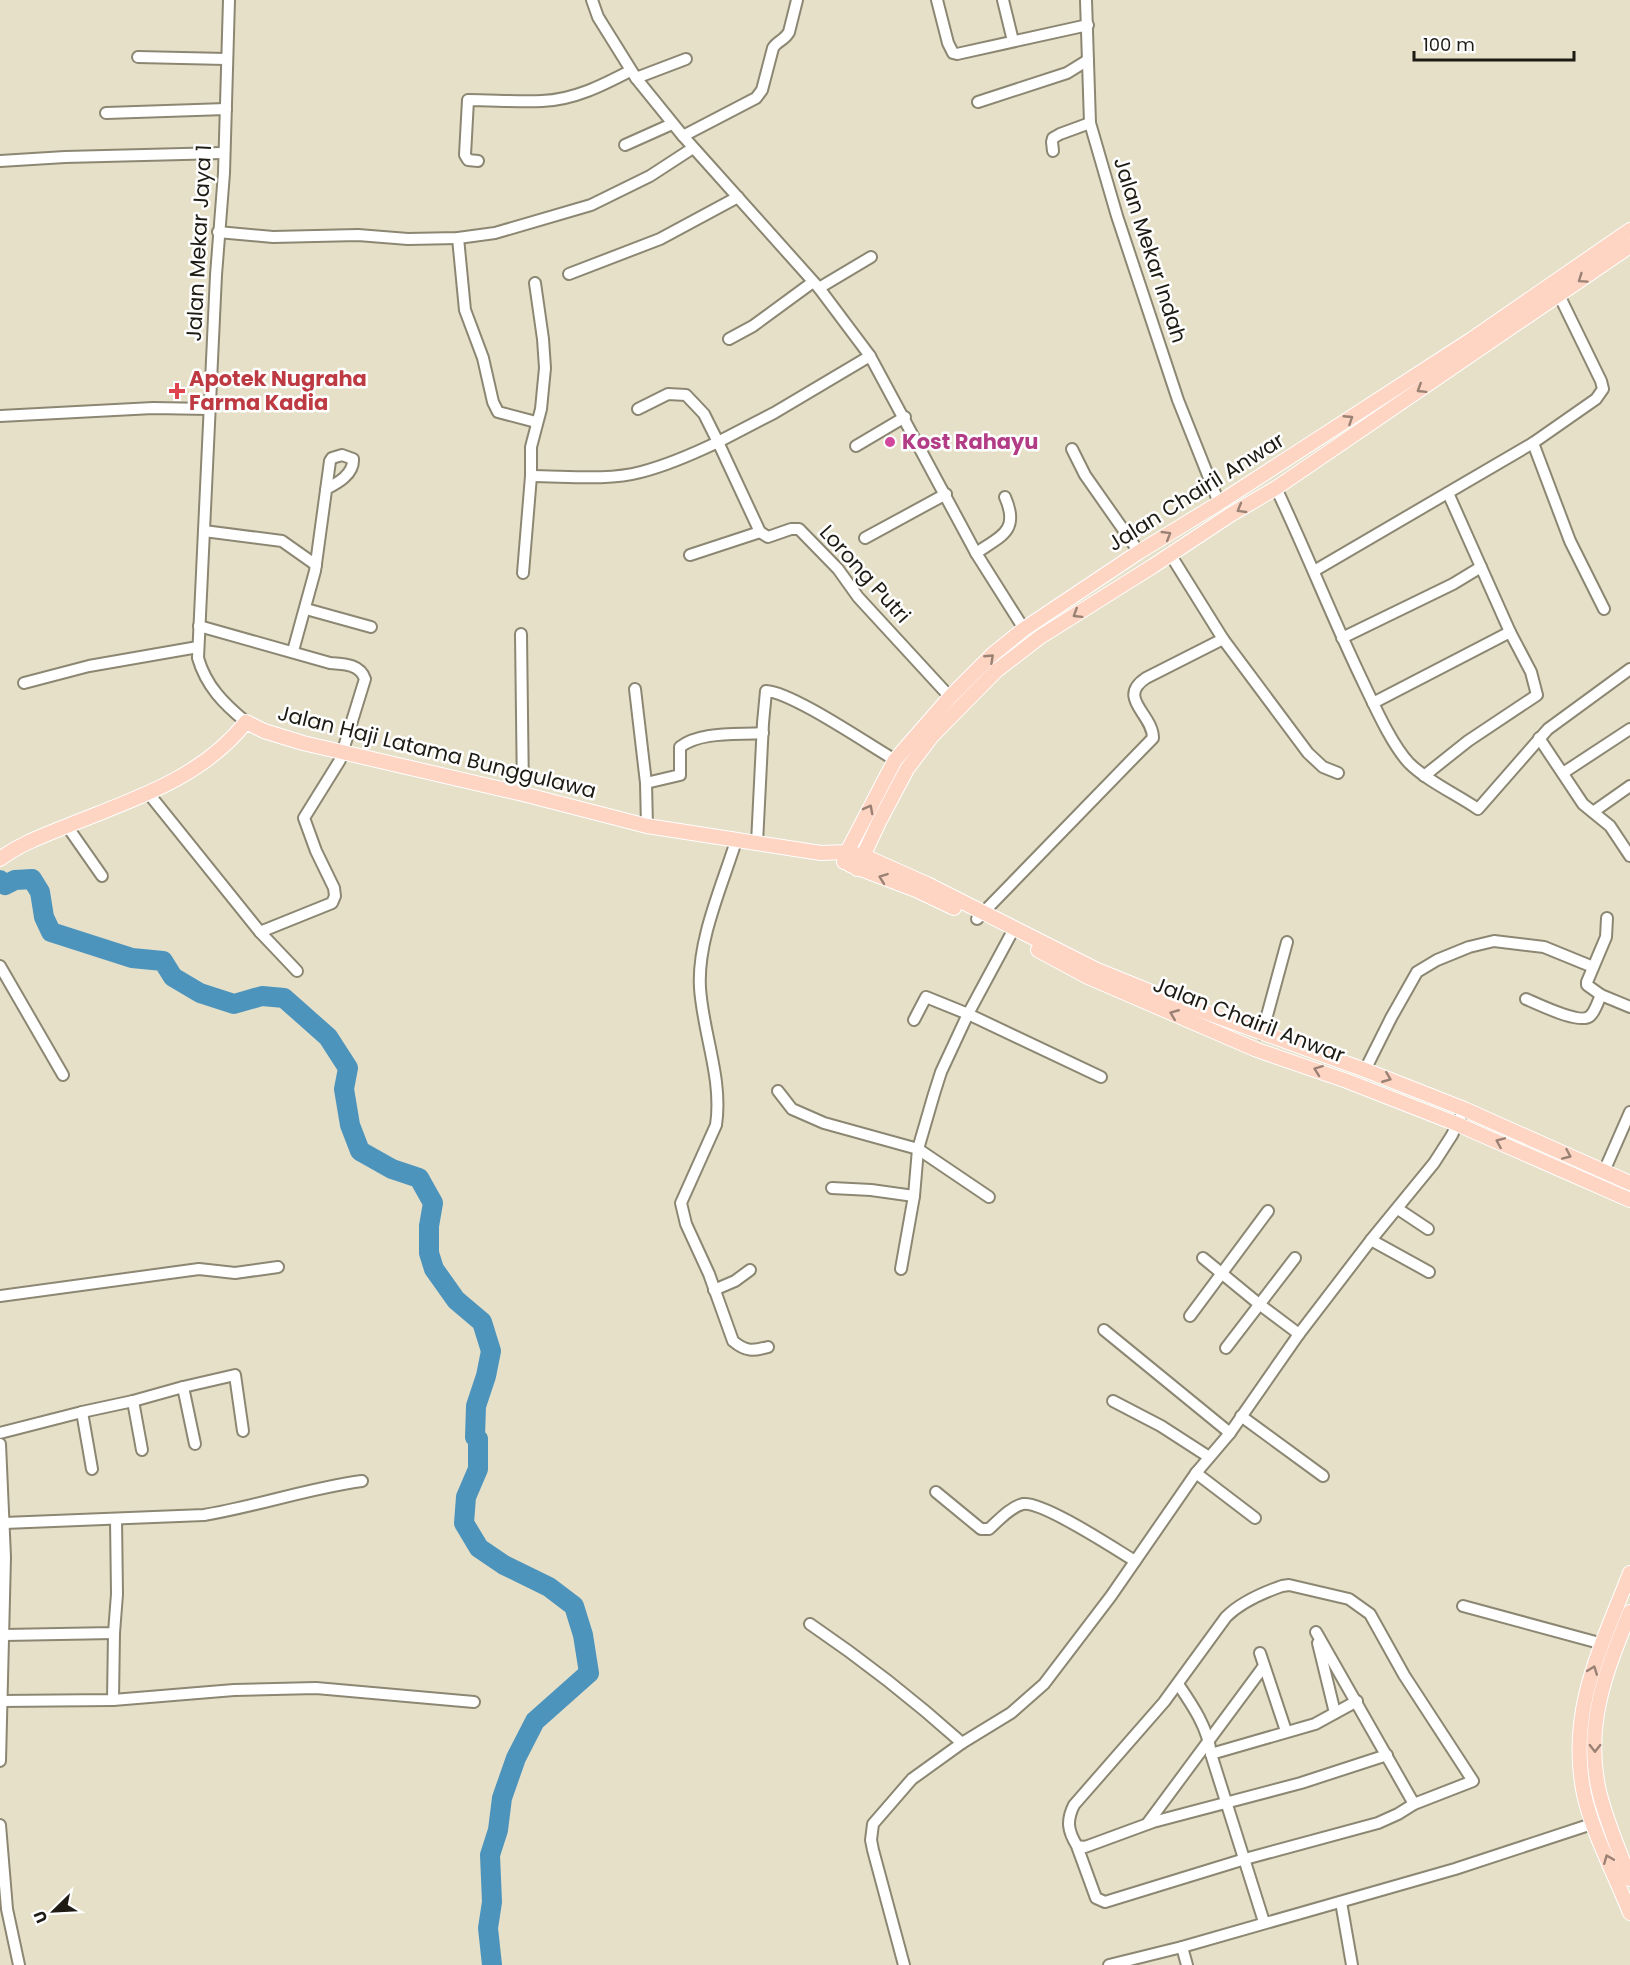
<svg xmlns="http://www.w3.org/2000/svg" width="1630" height="1965" font-family="Poppins,sans-serif">
	<rect width="100%" height="100%" fill="#e6e0c9"/>
	<g fill="none" stroke-linecap="round" stroke-linejoin="round">
		<path stroke="#4d94bd" stroke-width="20" d="M0,880L5,885L15,880L32,879L40,892L44,917L51,932L132,958L163,961L173,977L200,993L234,1004L262,996L284,998L328,1037L348,1068L344,1089L350,1125L360,1151L392,1169L419,1178L433,1203L429,1226V1253L434,1269L456,1300L482,1322L491,1351L486,1376L476,1406L475,1437L478,1439V1469L466,1497L464,1523L479,1548L504,1565L549,1587L574,1606L583,1635L589,1673L535,1721L516,1758L502,1798L498,1830L490,1855L492,1902L488,1928L492,1965"/>
		<g stroke="#8c8772" stroke-width="14">
			<g id="minor">
				<path d="M229,0L224,173L216,275L198,658C206,686 224,704 246,722"/>
				<path d="M592,0L598,17L636,78L683,136L819,288L870,356L976,553L1024,629"/>
				<path d="M937,0L948,43L953,53L957,54L1088,25"/>
				<path d="M1003,0L1013,41"/>
				<path d="M1086,0L1090,123L1117,216L1178,400L1219,503"/>
				<path d="M138,57L226,59"/>
				<path d="M636,78L686,59"/>
				<path d="M978,102L1067,73L1088,60"/>
				<path d="M106,113L226,109"/>
				<path d="M683,136L756,98L762,90L773,48C777,41 785,40 789,32L797,0"/>
				<path d="M625,145L672,124"/>
				<path d="M1053,151L1052,142L1053,138L1060,134L1090,123"/>
				<path d="M0,161L65,157L223,153"/>
				<path d="M478,161L468,160L465,155L468,100C492,100 518,102 542,101C574,100 603,85 630,71"/>
				<path d="M218,232L273,237L358,235L408,239L458,238L495,233L591,205L650,176L693,148"/>
				<path d="M458,238L465,310L483,358L493,402L498,412L536,422"/>
				<path d="M569,274L660,239L738,197"/>
				<path d="M819,288L871,257"/>
				<path d="M729,339L753,326L813,282"/>
				<path d="M638,409L668,394L686,395L704,414L718,442L774,413L870,356"/>
				<path d="M0,416L153,408L210,409"/>
				<path d="M1533,443L1570,541L1604,609"/>
				<path d="M856,446L905,417"/>
				<path d="M1072,449L1085,475L1139,552"/>
				<path d="M531,476C566,476 607,481 641,472C668,465 693,454 718,442L760,532L768,537L791,529H799L838,569L858,597L950,697"/>
				<path d="M1276,488C1307,553 1333,620 1364,684C1375,707 1392,745 1409,763C1427,781 1456,794 1478,809L1548,729L1630,669"/>
				<path d="M1448,493L1481,567"/>
				<path d="M204,531L282,541L316,565"/>
				<path d="M865,538L946,494"/>
				<path d="M976,553C1001,536 1020,531 1005,497"/>
				<path d="M690,555L760,532"/>
				<path d="M1314,571L1533,443L1596,399L1603,389L1601,381L1559,295"/>
				<path d="M523,573L531,476V447L541,409L545,368L543,339L535,283"/>
				<path d="M306,609L371,627"/>
				<path d="M521,634L523,794"/>
				<path d="M1342,638L1453,584L1481,567L1510,632"/>
				<path d="M1223,639L1308,753L1323,767L1338,773"/>
				<path d="M293,651L315,571L330,461L332,458L342,455L353,459C354,474 338,483 326,489"/>
				<path d="M24,683L89,666L198,647"/>
				<path d="M635,689L646,783"/>
				<path d="M1373,703L1510,632L1531,672L1537,695L1468,741L1424,776"/>
				<path d="M1539,738L1583,804L1610,826L1630,856"/>
				<path d="M1563,773L1630,729"/>
				<path d="M149,794L260,932L332,903L335,896L334,888L316,851L304,818L340,760L365,679C360,664 344,664 330,663L199,626"/>
				<path d="M1593,812L1630,786"/>
				<path d="M67,826L102,876"/>
				<path d="M647,826L646,783L680,775V747C701,731 737,735 763,733"/>
				<path d="M736,841C722,886 697,941 700,988C703,1034 723,1079 716,1125L681,1203L686,1224L709,1274L733,1341C746,1352 753,1351 768,1347"/>
				<path d="M757,843L763,723L766,691C792,692 869,745 895,760"/>
				<path d="M1607,918L1606,937L1587,982V985L1601,995L1630,1007"/>
				<path d="M977,919L1153,738C1153,714 1116,698 1146,678L1223,639L1170,554"/>
				<path d="M260,932L297,971"/>
				<path d="M0,966L63,1075"/>
				<path d="M1526,999C1538,1004 1580,1025 1590,1016C1595,1012 1598,1001 1601,995"/>
				<path d="M914,1020L926,997L968,1014L1101,1077"/>
				<path d="M1262,1034L1287,942"/>
				<path d="M1365,1070L1391,1018L1417,972L1437,960L1469,947L1494,941L1544,947L1593,967"/>
				<path d="M778,1091L792,1109L824,1123L918,1149L989,1197"/>
				<path d="M1598,1185L1630,1112"/>
				<path d="M832,1188L871,1190L914,1196"/>
				<path d="M1398,1209L1428,1229"/>
				<path d="M1371,1240L1429,1272"/>
				<path d="M1203,1258L1259,1304L1299,1334"/>
				<path d="M901,1269L914,1196L918,1149L934,1094L941,1072L968,1014L1010,936"/>
				<path d="M714,1290L735,1281L750,1270"/>
				<path d="M0,1296L199,1269L235,1273L278,1267"/>
				<path d="M1190,1316L1268,1211"/>
				<path d="M1104,1330L1230,1433"/>
				<path d="M1226,1348L1295,1258"/>
				<path d="M183,1387L235,1375L243,1431"/>
				<path d="M133,1401L183,1387L195,1444"/>
				<path d="M1113,1401L1161,1426L1209,1457"/>
				<path d="M82,1412L133,1401L142,1450"/>
				<path d="M1241,1416L1323,1476"/>
				<path d="M0,1433L82,1412L92,1469"/>
				<path d="M0,1444L5,1557L0,1761"/>
				<path d="M1196,1473L1255,1518"/>
				<path d="M936,1492L981,1529H989C998,1521 1010,1507 1023,1504C1043,1501 1115,1549 1135,1561"/>
				<path d="M4,1523L204,1515C258,1506 309,1488 362,1481"/>
				<path d="M1463,1606L1603,1644"/>
				<path d="M810,1624C863,1660 914,1700 962,1743"/>
				<path d="M1316,1632L1414,1804"/>
				<path d="M4,1635L114,1633L117,1594L116,1519"/>
				<path d="M1318,1643L1335,1713"/>
				<path d="M1260,1653L1286,1731"/>
				<path d="M1178,1684C1193,1706 1208,1728 1211,1754L1264,1922"/>
				<path d="M113,1700L234,1690L316,1688L474,1702"/>
				<path d="M0,1701L113,1700L114,1633"/>
				<path d="M1211,1754L1315,1724L1357,1701"/>
				<path d="M1147,1824L1264,1666"/>
				<path d="M0,1825L7,1909L19,1965"/>
				<path d="M1077,1846L1096,1898L1105,1902L1245,1859L1378,1823L1398,1814L1414,1804L1473,1781L1404,1675L1370,1614L1349,1599L1289,1585L1282,1586C1262,1593 1241,1602 1226,1617L1164,1702L1074,1805C1066,1821 1068,1831 1077,1846L1085,1847L1153,1822L1301,1783L1387,1755"/>
				<path d="M1341,1902L1352,1965"/>
				<path d="M1182,1947L1187,1965"/>
				<path d="M904,1965L873,1850L871,1840L873,1824L912,1779L962,1743L1011,1713L1044,1684L1111,1596L1196,1473L1230,1433L1299,1334L1371,1240L1434,1163L1452,1135L1464,1109"/>
				<path d="M1109,1965L1182,1947L1455,1869L1598,1822"/>
			</g>
		</g>
		<g stroke="#fff" stroke-width="16">
			<g id="major">
				<path d="M0,859C17,846 37,838 57,830C124,802 199,782 246,722L264,731L303,743L523,794L647,826L821,853L847,852L864,856L927,884L1097,970L1161,996L1365,1070L1464,1109L1630,1183"/>
				<path d="M844,862L847,852L895,760L950,697L992,655L1024,629L1139,552L1219,503L1472,339L1630,230"/>
				<path d="M850,865L916,890L954,908"/>
				<path d="M857,869L879,822L907,769L932,736L996,671L1040,637L1153,566L1230,515L1276,488L1630,246"/>
				<path d="M1038,950L1088,977L1257,1050L1347,1081L1457,1124L1630,1200"/>
				<path d="M1630,1573C1601,1648 1567,1711 1584,1794C1593,1835 1615,1874 1630,1913"/>
				<path d="M1630,1612C1606,1671 1584,1725 1599,1791C1606,1821 1619,1850 1630,1879"/>
			</g>
		</g>
		<use href="#minor" stroke="#fff" stroke-width="10"/>
		<use href="#major" stroke="#fed4c3" stroke-width="14"/>
	</g>
	<defs><path id="oneway-chevron" d="M-2-3.5L2.5 0L-2 3.5" fill="none" stroke-width="1.6" stroke-linecap="round" stroke-linejoin="round" transform="scale(1.5)"/></defs>
	<g stroke="#998174">
		<use href="#oneway-chevron" transform="translate(1582 279) rotate(145)"/>
		<use href="#oneway-chevron" transform="translate(1421 389) rotate(148)"/>
		<use href="#oneway-chevron" transform="translate(1349 419) rotate(-33)"/>
		<use href="#oneway-chevron" transform="translate(1241 509) rotate(150)"/>
		<use href="#oneway-chevron" transform="translate(1167 535) rotate(-31)"/>
		<use href="#oneway-chevron" transform="translate(1077 614) rotate(148)"/>
		<use href="#oneway-chevron" transform="translate(990 658) rotate(-43)"/>
		<use href="#oneway-chevron" transform="translate(869 809) rotate(-62)"/>
		<use href="#oneway-chevron" transform="translate(883 878) rotate(-160)"/>
		<use href="#oneway-chevron" transform="translate(1174 1014) rotate(-158)"/>
		<use href="#oneway-chevron" transform="translate(1318 1070) rotate(-160)"/>
		<use href="#oneway-chevron" transform="translate(1387 1078) rotate(22)"/>
		<use href="#oneway-chevron" transform="translate(1500 1142) rotate(-157)"/>
		<use href="#oneway-chevron" transform="translate(1567 1155) rotate(24)"/>
		<use href="#oneway-chevron" transform="translate(1593 1670) rotate(-69)"/>
		<use href="#oneway-chevron" transform="translate(1595 1748) rotate(90)"/>
		<use href="#oneway-chevron" transform="translate(1608 1859) rotate(-112)"/>
	</g>
	<path fill="#e0444e" stroke="#fff" stroke-width="2" d="M174 382h6v6h6v6h-6v6h-6v-6h-6v-6h6z"/>
	<circle fill="#d1479c" stroke="#fff" stroke-width="2" cx="890" cy="442" r="6"/>
	<g text-anchor="middle" stroke-width="5" stroke-linejoin="round" paint-order="stroke">
		<g font-size="21" fill="#1d1b13" stroke="#fff">
			<text transform="translate(199 243) rotate(-87)" y="7">Jalan Mekar Jaya 1</text>
			<text transform="translate(1150 250) rotate(72)" y="7">Jalan Mekar Indah</text>
			<text transform="translate(1196 492) rotate(-32)" y="7">Jalan Chairil Anwar</text>
			<text transform="translate(865 574) rotate(48)" y="7">Lorong Putri</text>
			<text transform="translate(437 752) rotate(14)" y="7">Jalan Haji Latama Bunggulawa</text>
			<text transform="translate(1249 1020) rotate(21)" y="7">Jalan Chairil Anwar</text>
		</g>
		<g font-size="21" font-weight="bold" fill="#be3a42" stroke="#fff" text-anchor="start">
			<text x="189" y="386">Apotek Nugraha<tspan x="189" dy="24">Farma Kadia</tspan></text>
		</g>
		<g font-size="21" font-weight="bold" fill="#b23c85" stroke="#fff" text-anchor="start">
			<text x="902" y="449">Kost Rahayu</text>
		</g>
	</g>
	<g transform="translate(54 1911) rotate(246)" stroke="#ffffff" stroke-width="4.5" paint-order="stroke">
	<path d="M0-4.5L10 22L0 15L-10 22Z" fill="#1d1b13"/>
	<text y="-9" font-size="16" font-weight="bold" text-anchor="middle" fill="#1d1b13">U</text>
	</g>
	<path d="M1414 51v9h160v-9" fill="none" stroke="#1d1b13" stroke-width="3"/>
	<text x="1423" y="51" font-size="18" fill="#1d1b13" stroke="#ffffff" stroke-width="4.5" paint-order="stroke">100 m</text>
</svg>
